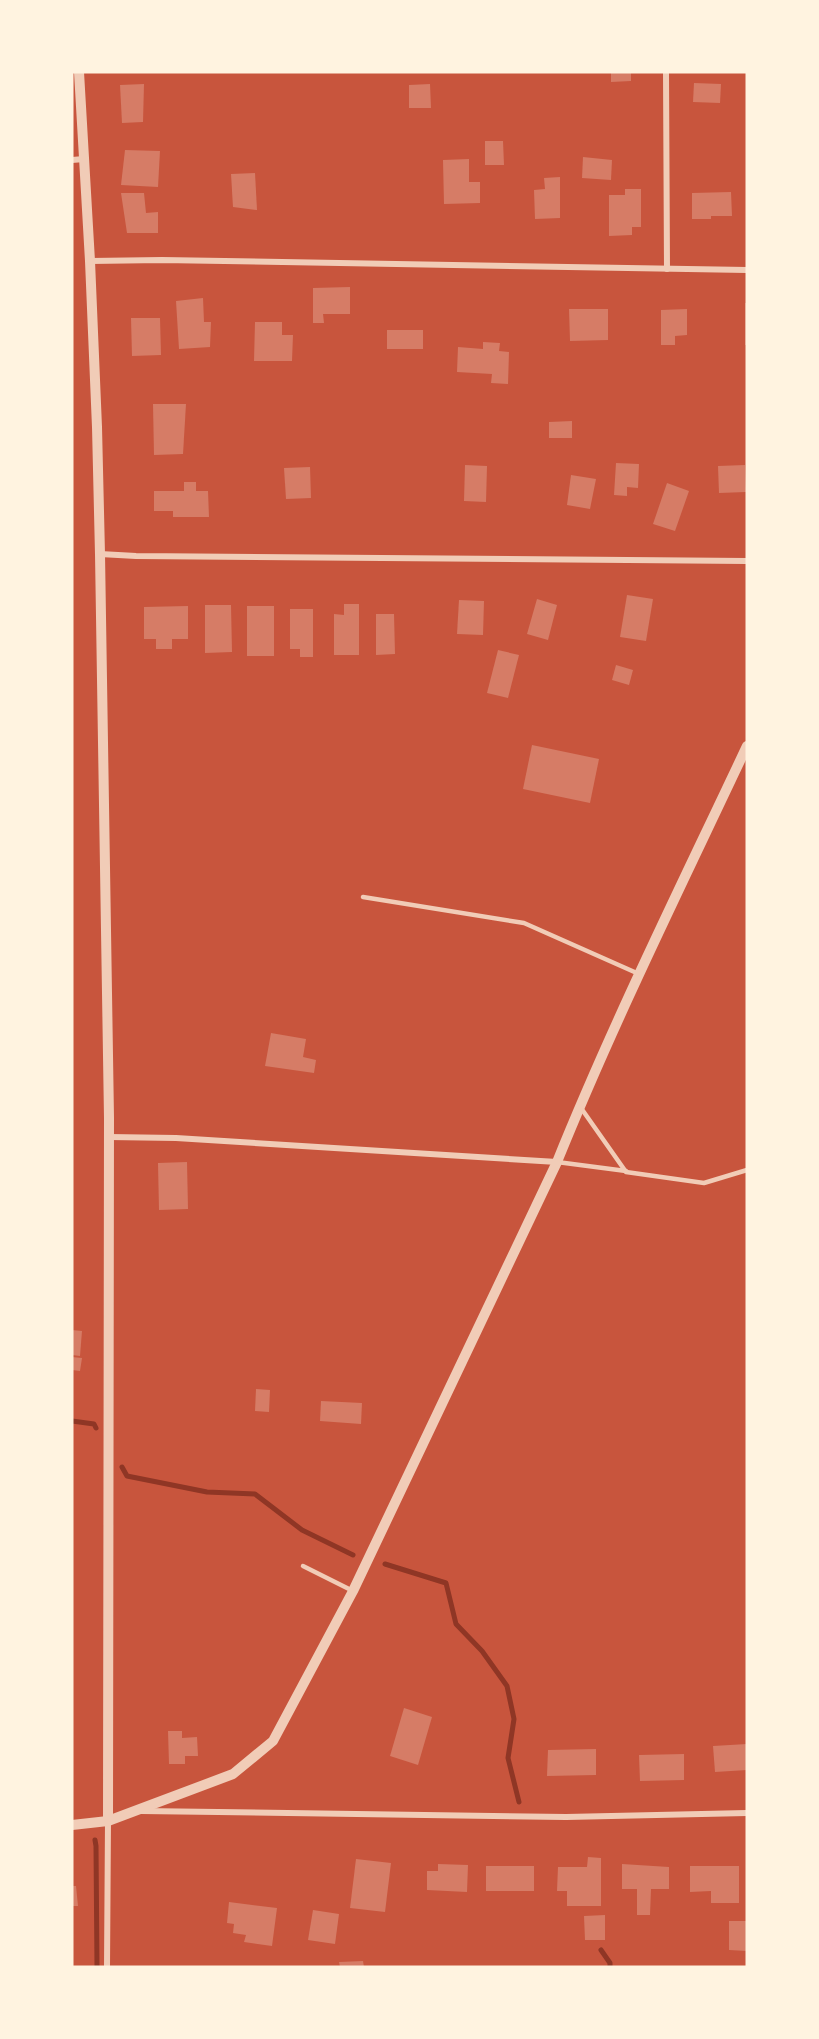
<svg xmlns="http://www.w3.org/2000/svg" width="819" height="2039" font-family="Montserrat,sans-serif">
	<rect width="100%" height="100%" fill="#c8553d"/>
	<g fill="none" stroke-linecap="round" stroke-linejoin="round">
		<g stroke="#8f3625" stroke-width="5">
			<path d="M72,1421L94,1424L96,1428"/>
			<path d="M122,1467L127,1476L207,1492L255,1494L302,1530L353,1555"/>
			<path d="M385,1564L446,1583L456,1624L482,1651L507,1686L514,1719L508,1758L519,1802"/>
			<path d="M95,1840L96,1846L97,1967"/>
			<path d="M601,1950L610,1963V1967"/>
		</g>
	</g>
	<g fill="#d67c66">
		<path d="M611,72H631V81L611,82Z"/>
		<path d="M694,83L721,84L720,103L693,102Z"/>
		<path d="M144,84L143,122L122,123L120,85Z"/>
		<path d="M430,84L431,108H409V85Z"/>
		<path d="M485,141H503L504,165H485Z"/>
		<path d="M125,150L160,151L158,187L121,185Z"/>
		<path d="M583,157L612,160L611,180L582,178Z"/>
		<path d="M469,159V182H480V203L444,204L443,160Z"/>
		<path d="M255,173L257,210L233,207L231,174Z"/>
		<path d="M560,177V218L535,219L534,190L545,189L544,178Z"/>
		<path d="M625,189H641V227H632V235L609,236V195H625Z"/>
		<path d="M731,192L732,216H711V219H692V193Z"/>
		<path d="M121,193H144L146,213L158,212V233H127Z"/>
		<path d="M350,287V314H323L324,323H313V288Z"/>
		<path d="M203,298L204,322H211L210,347L179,349L176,301Z"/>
		<rect x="745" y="303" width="2" height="42"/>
		<path d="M569,309H608V340L570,341Z"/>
		<path d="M687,309V335L675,336V345H661V310Z"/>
		<path d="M131,318H160L161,355L132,356Z"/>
		<path d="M255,322H282V335H293L292,361H254Z"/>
		<rect x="387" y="330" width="36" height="19"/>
		<path d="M483,342L500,343L499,351L509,352L508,384L491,383L492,374L457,372L458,347L483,349Z"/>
		<path d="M153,404H186L183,454L154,455Z"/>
		<path d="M572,421V438H549V422Z"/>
		<path d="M616,463L639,464L638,488L627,487V496L614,495Z"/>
		<path d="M465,465L487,466L486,502L464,501Z"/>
		<path d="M745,465L746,492L719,493L718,466Z"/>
		<path d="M310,467L311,498L286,499L284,468Z"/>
		<path d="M571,475L596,479L590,509L567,505Z"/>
		<path d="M184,482H196V491H208L209,517H173V511H154V491H184Z"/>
		<path d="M667,483L689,491L675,531L653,524Z"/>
		<path d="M627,595L653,599L646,641L620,637Z"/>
		<path d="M537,599L557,605L548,640L527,634Z"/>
		<path d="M459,600L484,601L483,635L457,634Z"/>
		<path d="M344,604H359V655H334V614L344,615Z"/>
		<path d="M205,605H231L232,652L205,653Z"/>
		<path d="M188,606V639H172V649H156V639H144V607Z"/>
		<rect x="247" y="606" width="27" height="50"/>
		<path d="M290,609H313V657H300V649H290Z"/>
		<path d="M376,614H394L395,654L376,655Z"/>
		<path d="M498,650L519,655L508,698L487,693Z"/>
		<path d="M616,665L633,670L629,685L612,680Z"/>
		<path d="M532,745L599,759L590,803L523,789Z"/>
		<path d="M271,1033L306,1039L303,1057L316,1060L314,1073L265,1066Z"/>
		<path d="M187,1162L188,1209L159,1210L158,1163Z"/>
		<path d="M72,1330L82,1331L80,1356L72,1355Z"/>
		<path d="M72,1357L82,1358L80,1371L72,1370Z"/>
		<path d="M256,1389L270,1390L269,1412L255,1411Z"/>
		<path d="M321,1401L362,1403L361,1424L320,1421Z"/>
		<path d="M404,1708L432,1717L418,1765L390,1756Z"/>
		<path d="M168,1731H182V1738L197,1737L198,1756H185V1764H169Z"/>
		<path d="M747,1744V1770L715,1772L713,1746Z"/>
		<path d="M596,1749V1775L547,1776L548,1750Z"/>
		<path d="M684,1754V1780L640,1781L639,1755Z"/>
		<path d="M588,1857L601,1858V1906H567V1891H557L558,1867H587Z"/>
		<path d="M356,1859L391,1863L385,1912L350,1908Z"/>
		<path d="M438,1864L468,1865L467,1892L427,1890V1871H438Z"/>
		<path d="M622,1864L669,1867V1889H651L650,1915H637V1889H622Z"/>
		<rect x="486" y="1866" width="48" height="25"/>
		<path d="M690,1866H739V1903H711V1891L690,1892Z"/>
		<path d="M72,1886H76L78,1906H72Z"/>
		<path d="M229,1902L277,1908L272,1946L244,1942L246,1935L233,1933L234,1924L227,1923Z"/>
		<path d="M313,1910L339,1914L335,1944L308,1940Z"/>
		<path d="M605,1915V1940H585L584,1916Z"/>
		<path d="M729,1921H747V1951L729,1950Z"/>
		<path d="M363,1961L364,1967H340L339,1962Z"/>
	</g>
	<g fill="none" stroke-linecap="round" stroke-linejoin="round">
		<g stroke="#f1ccb7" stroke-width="4.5">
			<path d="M363,897L524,923L639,974"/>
			<path d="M581,1108L626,1172L704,1183L747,1170"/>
			<path d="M557,1162L626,1171"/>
			<path d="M303,1566L353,1591"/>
		</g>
		<g stroke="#f1ccb7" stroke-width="6">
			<path d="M666,72L667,269"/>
			<path d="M72,160L84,159"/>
			<path d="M90,261L162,260L747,270"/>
			<path d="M100,554L136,556L747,561"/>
			<path d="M109,1137L176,1138L557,1162"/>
			<path d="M141,1811L566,1817L747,1813"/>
			<path d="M107,1967L108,1821"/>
		</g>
		<g stroke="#f1ccb7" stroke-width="10">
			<path d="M79,72L90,261L97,427L100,554L109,1118L108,1821"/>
			<path d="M72,1825L108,1821L233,1774L273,1741L353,1591L557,1162C614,1021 682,884 747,746"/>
		</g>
	</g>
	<rect width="819" height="2039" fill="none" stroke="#fff3e0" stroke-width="147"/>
</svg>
